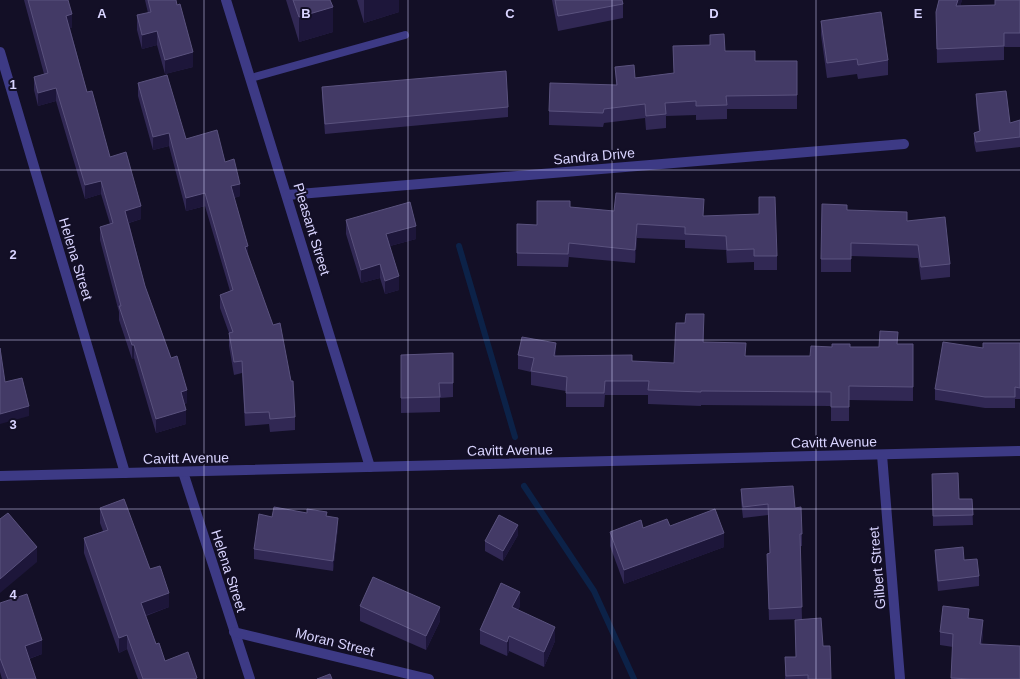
<svg xmlns="http://www.w3.org/2000/svg" width="1020" height="679" font-family="Arial,sans-serif">
	<rect width="100%" height="100%" fill="#130f26"/>
	<g fill="none" stroke-linecap="round" stroke-linejoin="round">
		<g stroke="#0c2248" stroke-width="6">
			<path d="M459,246L515,437"/>
			<path d="M524,486L594,591L634,679"/>
		</g>
		<path stroke="#3d3a85" stroke-width="8" d="M251,78L405,35"/>
		<g stroke="#3d3a85" stroke-width="10">
			<path d="M226,0L370,467"/>
			<path d="M0,52L125,473"/>
			<path d="M287,195L904,144"/>
			<path d="M882,455L900,679"/>
			<path d="M183,472L250,679"/>
			<path d="M234,632L429,679"/>
		</g>
		<path stroke="#3d3a85" stroke-width="10" d="M0,476L1020,451"/>
	</g>
	<g fill="#312854">
		<path d="M24,0H68L72,28H70L87,92L110,157L141,219L129,223L145,286L187,403L184,404L186,424L156,433L134,358L132,359L119,320V312L100,240V227L110,224L101,194L85,199L56,101L38,106L34,90V77L44,74Z"/>
		<path d="M145,0H176L193,67L165,74L157,45L142,49L137,30V15L148,13Z"/>
		<path d="M286,0H330L333,32L299,42Z"/>
		<path d="M357,0H399V12L364,23Z"/>
		<path d="M552,0H622L623,4V18L558,31Z"/>
		<path d="M939,0H962L960,6L995,5V0H1020V47H1004V60L937,63L936,12Z"/>
		<path d="M821,21L888,60V75L858,79L857,74L827,78L821,35Z"/>
		<path d="M673,46L725,51L755,61H797V109H727V119L696,120V115L666,116V128L646,130L645,118L604,123L603,127L549,125V111L616,85L615,67L635,78L674,73Z"/>
		<path d="M138,83L186,139L225,162L240,196L234,198L248,255L295,417V430L270,432L269,424L245,426L242,373L234,375L229,346V333L220,308V295L230,291L205,206L186,211L169,146L153,150L138,96Z"/>
		<path d="M322,87L508,107V117L325,134L322,97Z"/>
		<path d="M976,94L1010,123L1020,120V147L976,152L974,143V133L979,132L976,104Z"/>
		<path d="M570,207L614,211L704,216L777,256V270H754V262L727,263L726,250L685,248V240L637,238L635,263L569,257L568,267L517,266V253L537,225Z"/>
		<path d="M847,210L907,221L950,264V277L921,280L918,258L851,256V272H821V259Z"/>
		<path d="M346,220L416,239L390,246L399,290L385,294L380,278L361,283L346,234Z"/>
		<path d="M704,329V342L746,356H810L850,347H879L898,344H913V401L849,400V421H831V406L701,405V406L648,404V395H605L604,407H566V391L531,385V372L518,369V355L556,356L632,361L674,363Z"/>
		<path d="M1020,343V399H1015V408H985L935,400V389L983,348Z"/>
		<path d="M453,353V397L440,398V412L401,413V355Z"/>
		<path d="M932,484L959,499H972L973,525L933,526Z"/>
		<path d="M741,489L795,508L802,534V546H800L802,619L769,620L767,565V554L770,553L768,515L743,518L741,501Z"/>
		<path d="M100,508L150,569L169,607L146,616L156,644L165,661L197,679H138L127,649L119,653L84,553V538L103,531L100,523Z"/>
		<path d="M327,516L338,527L333,571L254,559V549L272,517Z"/>
		<path d="M670,526L724,547L624,584L610,546V532L643,528Z"/>
		<path d="M518,535L503,561L485,551V541Z"/>
		<path d="M935,550L964,560L979,576V586L938,591L935,560Z"/>
		<path d="M0,603L42,654L29,659L36,679H2L0,672Z"/>
		<path d="M360,606L440,621L426,650L360,621Z"/>
		<path d="M520,606L518,610L555,641L544,667L509,651L507,656L480,644V630Z"/>
		<path d="M969,618L983,633L982,644L1020,679H951L953,647L940,645V632Z"/>
		<path d="M795,620L823,646L831,679H785V657H796Z"/>
	</g>
	<g fill="#1d163a">
		<path d="M364,0H399V12L364,23Z"/>
		<path d="M958,0H962L956,20V6Z"/>
		<path d="M333,7V32L299,42V17Z"/>
		<path d="M72,14V28L66,29V16Z"/>
		<path d="M157,31V45L142,49V35Z"/>
		<path d="M193,52V67L165,74V60Z"/>
		<path d="M56,88V101L38,106V93Z"/>
		<path d="M169,133V146L153,150V137Z"/>
		<path d="M101,181V194L85,199V185Z"/>
		<path d="M240,184V196L231,199V186Z"/>
		<path d="M205,193V206L186,211V198Z"/>
		<path d="M141,206V219L125,224V211Z"/>
		<path d="M637,224V238L635,263V250Z"/>
		<path d="M416,226V239L386,247V234Z"/>
		<path d="M248,246V258L245,247Z"/>
		<path d="M380,264V278L361,283V270Z"/>
		<path d="M399,276V290L385,294V281Z"/>
		<path d="M704,314V329L703,356V342Z"/>
		<path d="M556,343V357L554,356Z"/>
		<path d="M132,345H134V358L132,359Z"/>
		<path d="M187,390V403L181,405V392Z"/>
		<path d="M29,406V416L0,424V414Z"/>
		<path d="M186,410V424L156,433V419Z"/>
		<path d="M338,518V527L333,571V561Z"/>
		<path d="M518,525V535L503,561V551Z"/>
		<path d="M724,533V547L624,584V570Z"/>
		<path d="M37,547V562L0,593V579Z"/>
		<path d="M520,592V606L512,622V607Z"/>
		<path d="M169,593V607L141,617V603Z"/>
		<path d="M440,607V621L426,650V636Z"/>
		<path d="M983,620V633L980,657V644Z"/>
		<path d="M555,627V641L544,667V652Z"/>
		<path d="M127,635V649L119,653V638Z"/>
		<path d="M509,636V651L507,656V642Z"/>
		<path d="M42,640V654L25,660V646Z"/>
	</g>
	<g fill="#433a66" stroke="#5a527e">
		<path d="M28,0H68L72,14L66,16L87,92L92,91L110,157L126,152L141,206L125,211L145,286L171,358L177,356L187,390L181,392L186,410L156,419L134,345H132L119,306H121L100,227L113,223L101,181L85,185L56,88L38,93L34,77L48,73Z"/>
		<path d="M148,0H176L177,5L180,4L193,52L165,60L157,31L142,35L137,15L151,12Z"/>
		<path d="M293,0H330L333,7L299,17Z"/>
		<path d="M555,0H622L623,4L558,16Z"/>
		<path d="M939,0H958L956,6L995,5V0H1020V33H1004V46L937,49L936,12Z"/>
		<path d="M881,12L888,60L858,65L857,59L827,63L821,21Z"/>
		<path d="M724,34L725,51H755V61H797V95L726,96L727,105L696,106V101L665,103L666,114L646,116L645,104L604,109L603,113L549,111L550,83L617,85L615,67L634,65L635,78L674,73L673,46L710,45V35Z"/>
		<path d="M506,71L508,107L325,124L322,87Z"/>
		<path d="M167,75L186,139L217,130L225,162L234,159L240,184L231,186L248,246L245,247L273,325L280,323L291,381H293L295,417L270,419L269,412L245,413L242,361L234,362L229,333L233,332L220,295L233,290L205,193L186,198L169,133L153,137L138,83Z"/>
		<path d="M1006,91L1010,123L1020,120V137L976,142L974,133L980,131L976,94Z"/>
		<path d="M616,193L704,199L703,216L759,214V197H775L777,256H754V249L727,250L726,236L685,234V227L637,224L635,250L569,243L568,254L517,253V224L537,225V201H570V207L614,211Z"/>
		<path d="M410,202L416,226L386,234L399,276L385,281L380,264L361,270L346,220Z"/>
		<path d="M822,204L847,205V210L907,212V221L945,217L950,264L921,267L918,245L851,243V259H821Z"/>
		<path d="M686,314H704L703,342L746,343L745,356H810L811,346L832,347V344H850V347H879L880,331L898,332L897,344H913V387L849,386V407H831V392L701,391V392L648,390L649,381H605L604,393H566L567,377L531,371L534,358L518,355L522,337L556,343L554,356L632,355V361L674,363L676,323H685Z"/>
		<path d="M943,342L983,348V343H1020V388L1015,387V397H985L935,389Z"/>
		<path d="M0,348L5,382L22,378L29,406L0,414Z"/>
		<path d="M453,353V383H439L440,397L401,398V355Z"/>
		<path d="M958,473L959,499H972L973,515L933,516L932,474Z"/>
		<path d="M793,486L795,508L801,507L802,534H800L802,607L769,609L767,554L770,553L768,504L743,507L741,489Z"/>
		<path d="M124,499L150,569L160,566L169,593L141,603L156,644L159,643L165,661L188,652L197,678L195,679H143L127,635L119,638L84,538L108,530L100,508Z"/>
		<path d="M274,507L307,513V509L327,512L326,516L338,518L333,561L254,549L259,514L272,517Z"/>
		<path d="M715,509L724,533L624,570L610,532L641,520L643,528L667,519L670,526Z"/>
		<path d="M8,513L37,547L0,579V519Z"/>
		<path d="M499,515L518,525L503,551L485,541Z"/>
		<path d="M963,547L964,560L977,559L979,576L938,581L935,550Z"/>
		<path d="M373,577L440,607L426,636L360,606Z"/>
		<path d="M501,583L520,592L512,607L555,627L544,652L509,636L507,642L480,630Z"/>
		<path d="M27,594L42,640L25,646L36,679H8L0,658V603Z"/>
		<path d="M943,606L969,609L968,618L983,620L980,644L1020,646V679H972L951,678L953,634L940,632Z"/>
		<path d="M821,618L823,646H830L831,679H808V675L786,676L785,657H796L795,620Z"/>
		<path d="M330,674L332,679H317Z"/>
	</g>
	<path fill="none" stroke="#d9d4ff" stroke-width="1" stroke-opacity="0.55" d="M204,0V679M408,0V679M612,0V679M816,0V679M0,170H1020M0,340H1020M0,509H1020"/>
	<g text-anchor="middle" stroke-width="4" stroke-linejoin="round" paint-order="stroke">
		<g font-size="14" fill="#d9d4ff" stroke="#130f26">
			<text transform="translate(594 156) rotate(-5)" y="5">Sandra Drive</text>
			<text transform="translate(312 229) rotate(73)" y="5">Pleasant Street</text>
			<text transform="translate(76 259) rotate(73)" y="5">Helena Street</text>
			<text transform="translate(834 442) rotate(-1)" y="5">Cavitt Avenue</text>
			<text transform="translate(510 450) rotate(-1)" y="5">Cavitt Avenue</text>
			<text transform="translate(186 458) rotate(-1)" y="5">Cavitt Avenue</text>
			<text transform="translate(877 568) rotate(-95)" y="5">Gilbert Street</text>
			<text transform="translate(229 571) rotate(72)" y="5">Helena Street</text>
			<text transform="translate(335 642) rotate(14)" y="5">Moran Street</text>
		</g>
	</g>
	<g font-size="13" text-anchor="middle" font-weight="bold" fill="#d9d4ff" stroke="#130f26" stroke-width="4" stroke-linejoin="round" paint-order="stroke">
		<text x="102" y="18">A</text>
		<text x="306" y="18">B</text>
		<text x="510" y="18">C</text>
		<text x="714" y="18">D</text>
		<text x="918" y="18">E</text>
		<text x="13" y="89">1</text>
		<text x="13" y="259">2</text>
		<text x="13" y="429">3</text>
		<text x="13" y="599">4</text>
	</g>
</svg>
